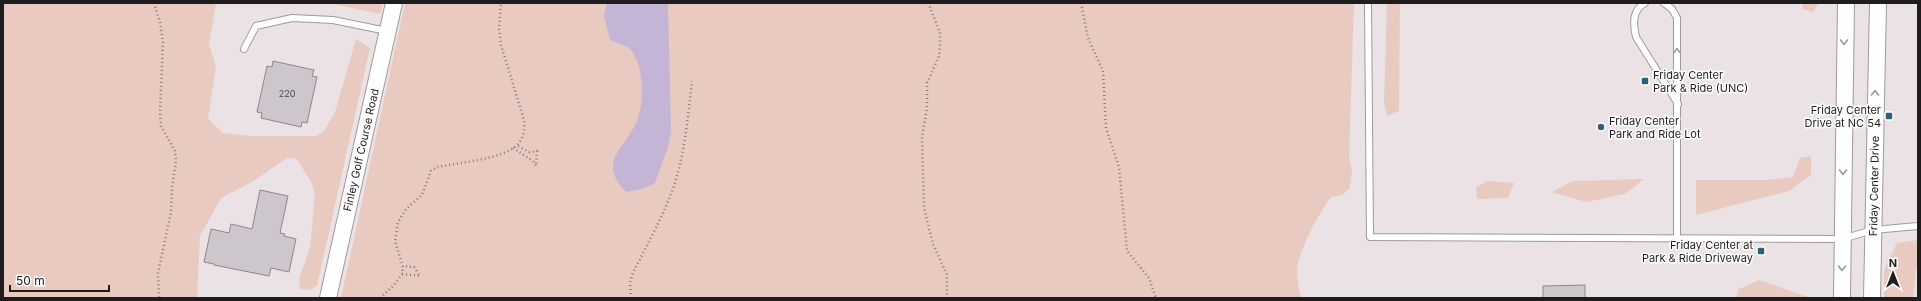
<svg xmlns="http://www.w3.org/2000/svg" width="1921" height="301" font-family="Inter,sans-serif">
	<rect width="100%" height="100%" fill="#ebe2e5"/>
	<g fill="#e9cac0">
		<path d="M3,3H216L209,45L216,66L208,119L223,133L251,136H316L324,131L335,112L356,39L370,48L317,286L309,290L300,289L299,279L310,248L315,194L312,184L297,159L287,158L252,182L221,198L200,236L197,298H3Z"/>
		<path d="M329,3H383L380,14Z"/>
		<path d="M405,3H1354L1349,157L1352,170L1350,188L1342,195L1331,197C1320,212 1298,251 1297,270C1297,280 1299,289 1301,298H341Z"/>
		<path d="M1387,3H1400L1399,111L1387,116L1384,103Z"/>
		<path d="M1803,3H1819L1813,12L1802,9Z"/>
		<path d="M1811,156V175L1789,191L1696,215V180H1766L1793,177L1800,158Z"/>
		<path d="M1644,179L1625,194L1586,202L1552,192L1573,181Z"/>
		<path d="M1488,181L1514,183L1508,198L1477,199L1476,187Z"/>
		<path d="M1918,240V267L1916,269L1913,298H1884V270L1897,243Z"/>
		<path d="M1759,280L1811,298H1736L1739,289Z"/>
	</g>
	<path fill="#c4b5d6" d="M607,3L668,4L671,131L668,147L655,183L642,189L626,192C597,162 624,149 636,123C645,106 644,63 630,49C625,45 616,43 610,40L604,16Z"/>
	<g fill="#cdc6cc" stroke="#8d868c">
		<path d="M273,61L314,70L312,76L317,77L307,123L302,122L301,127L261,118L262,113L257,112L267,66L272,67Z"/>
		<path d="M260,190L288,196L280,233L285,234L284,236L296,239L289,272L271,268L269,276L214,265V264L204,262L211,229L229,233L231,224L252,229Z"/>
		<path d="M1585,285V298H1543V286Z"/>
	</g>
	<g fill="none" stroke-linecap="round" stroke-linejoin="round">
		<g stroke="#a2999c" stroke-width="8">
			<g id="service">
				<path d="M1368,3L1370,237L1842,239L1873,230L1918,226"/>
				<path d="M1645,3C1632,10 1633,24 1636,37L1678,104"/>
				<path d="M1664,3L1672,9L1677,18V239"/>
				<path d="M244,49L256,26L292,18L333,20L387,31"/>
			</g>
		</g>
		<g stroke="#a2999c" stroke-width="18">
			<g id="tertiary">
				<path d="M328,298L394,3"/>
				<path d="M1842,298L1846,3"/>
				<path d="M1872,298L1878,3"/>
			</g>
		</g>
		<g stroke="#837d7f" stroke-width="2.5" stroke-dasharray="1 3" stroke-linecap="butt">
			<path d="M154,3L160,23L163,42L160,112L161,126L175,151L176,161L172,188L171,212L158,273L159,298"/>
			<path d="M928,3L940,32V43L939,56L927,83V108L922,137L924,208L933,244L947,275V298"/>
			<path d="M1081,3L1088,38L1103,71L1106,128L1119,167L1127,251L1149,278L1156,298"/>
			<path d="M513,148L533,161L536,166L537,151L529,152L516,145"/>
			<path d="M402,274L420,276L414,267L403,266"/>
			<path d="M380,298L394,285L402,274L403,267L395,241L398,222L406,209L422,195L431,171L437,167C457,163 505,159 518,144C524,137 525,128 524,120L501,45L499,28L501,3"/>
			<path d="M631,298L630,284L632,275C646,246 663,217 674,186C685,152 688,116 692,81"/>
		</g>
		<use href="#service" stroke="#fff" stroke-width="6"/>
		<use href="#tertiary" stroke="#fff" stroke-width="16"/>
	</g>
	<defs><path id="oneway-chevron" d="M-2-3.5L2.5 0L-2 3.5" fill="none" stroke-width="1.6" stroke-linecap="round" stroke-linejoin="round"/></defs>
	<g stroke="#9a9999">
		<use href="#oneway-chevron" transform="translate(1844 42) rotate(91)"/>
		<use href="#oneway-chevron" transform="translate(1677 51) rotate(-91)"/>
		<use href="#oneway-chevron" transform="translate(1875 93) rotate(-89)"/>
		<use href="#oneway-chevron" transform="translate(1843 172) rotate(91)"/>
		<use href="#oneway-chevron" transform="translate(1842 268) rotate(90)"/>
	</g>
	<g fill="#2d607d" stroke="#fff" stroke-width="1.5">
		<rect x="1641" y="77" width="8" height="8" rx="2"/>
		<rect x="1885" y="112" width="8" height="8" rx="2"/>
		<circle cx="1601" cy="127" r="4"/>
		<rect x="1757" y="247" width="8" height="8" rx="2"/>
	</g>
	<g text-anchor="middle" stroke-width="3" stroke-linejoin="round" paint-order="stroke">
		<g font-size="9" fill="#4a4649">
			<text x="287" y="97">220</text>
		</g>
		<g font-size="11" fill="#1f1c1d" stroke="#fff" text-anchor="start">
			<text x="1653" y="79">Friday Center<tspan x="1653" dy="13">Park &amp; Ride (UNC)</tspan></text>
			<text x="1881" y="114" text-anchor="end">Friday Center<tspan x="1881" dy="13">Drive at NC 54</tspan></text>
			<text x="1609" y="125">Friday Center<tspan x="1609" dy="13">Park and Ride Lot</tspan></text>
			<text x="1753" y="249" text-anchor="end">Friday Center at<tspan x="1753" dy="13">Park &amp; Ride Driveway</tspan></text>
		</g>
		<g font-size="11" fill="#1f1c1d" stroke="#fff">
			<text transform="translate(361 150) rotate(-77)" y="4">Finley Golf Course Road</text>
			<text transform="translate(1874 186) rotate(-89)" y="4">Friday Center Drive</text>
		</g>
	</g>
	<rect width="1921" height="301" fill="none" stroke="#1f1c1d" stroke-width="8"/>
	<g transform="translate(1893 273)" stroke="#ffffff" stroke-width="3" paint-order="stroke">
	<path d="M0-3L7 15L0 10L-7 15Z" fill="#1f1c1d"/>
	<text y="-6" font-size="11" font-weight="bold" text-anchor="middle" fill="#1f1c1d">N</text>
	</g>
	<path d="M10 285v6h99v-6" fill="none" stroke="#1f1c1d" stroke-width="2"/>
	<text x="16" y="285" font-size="12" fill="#1f1c1d" stroke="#ffffff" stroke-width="3" paint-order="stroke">50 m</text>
</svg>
